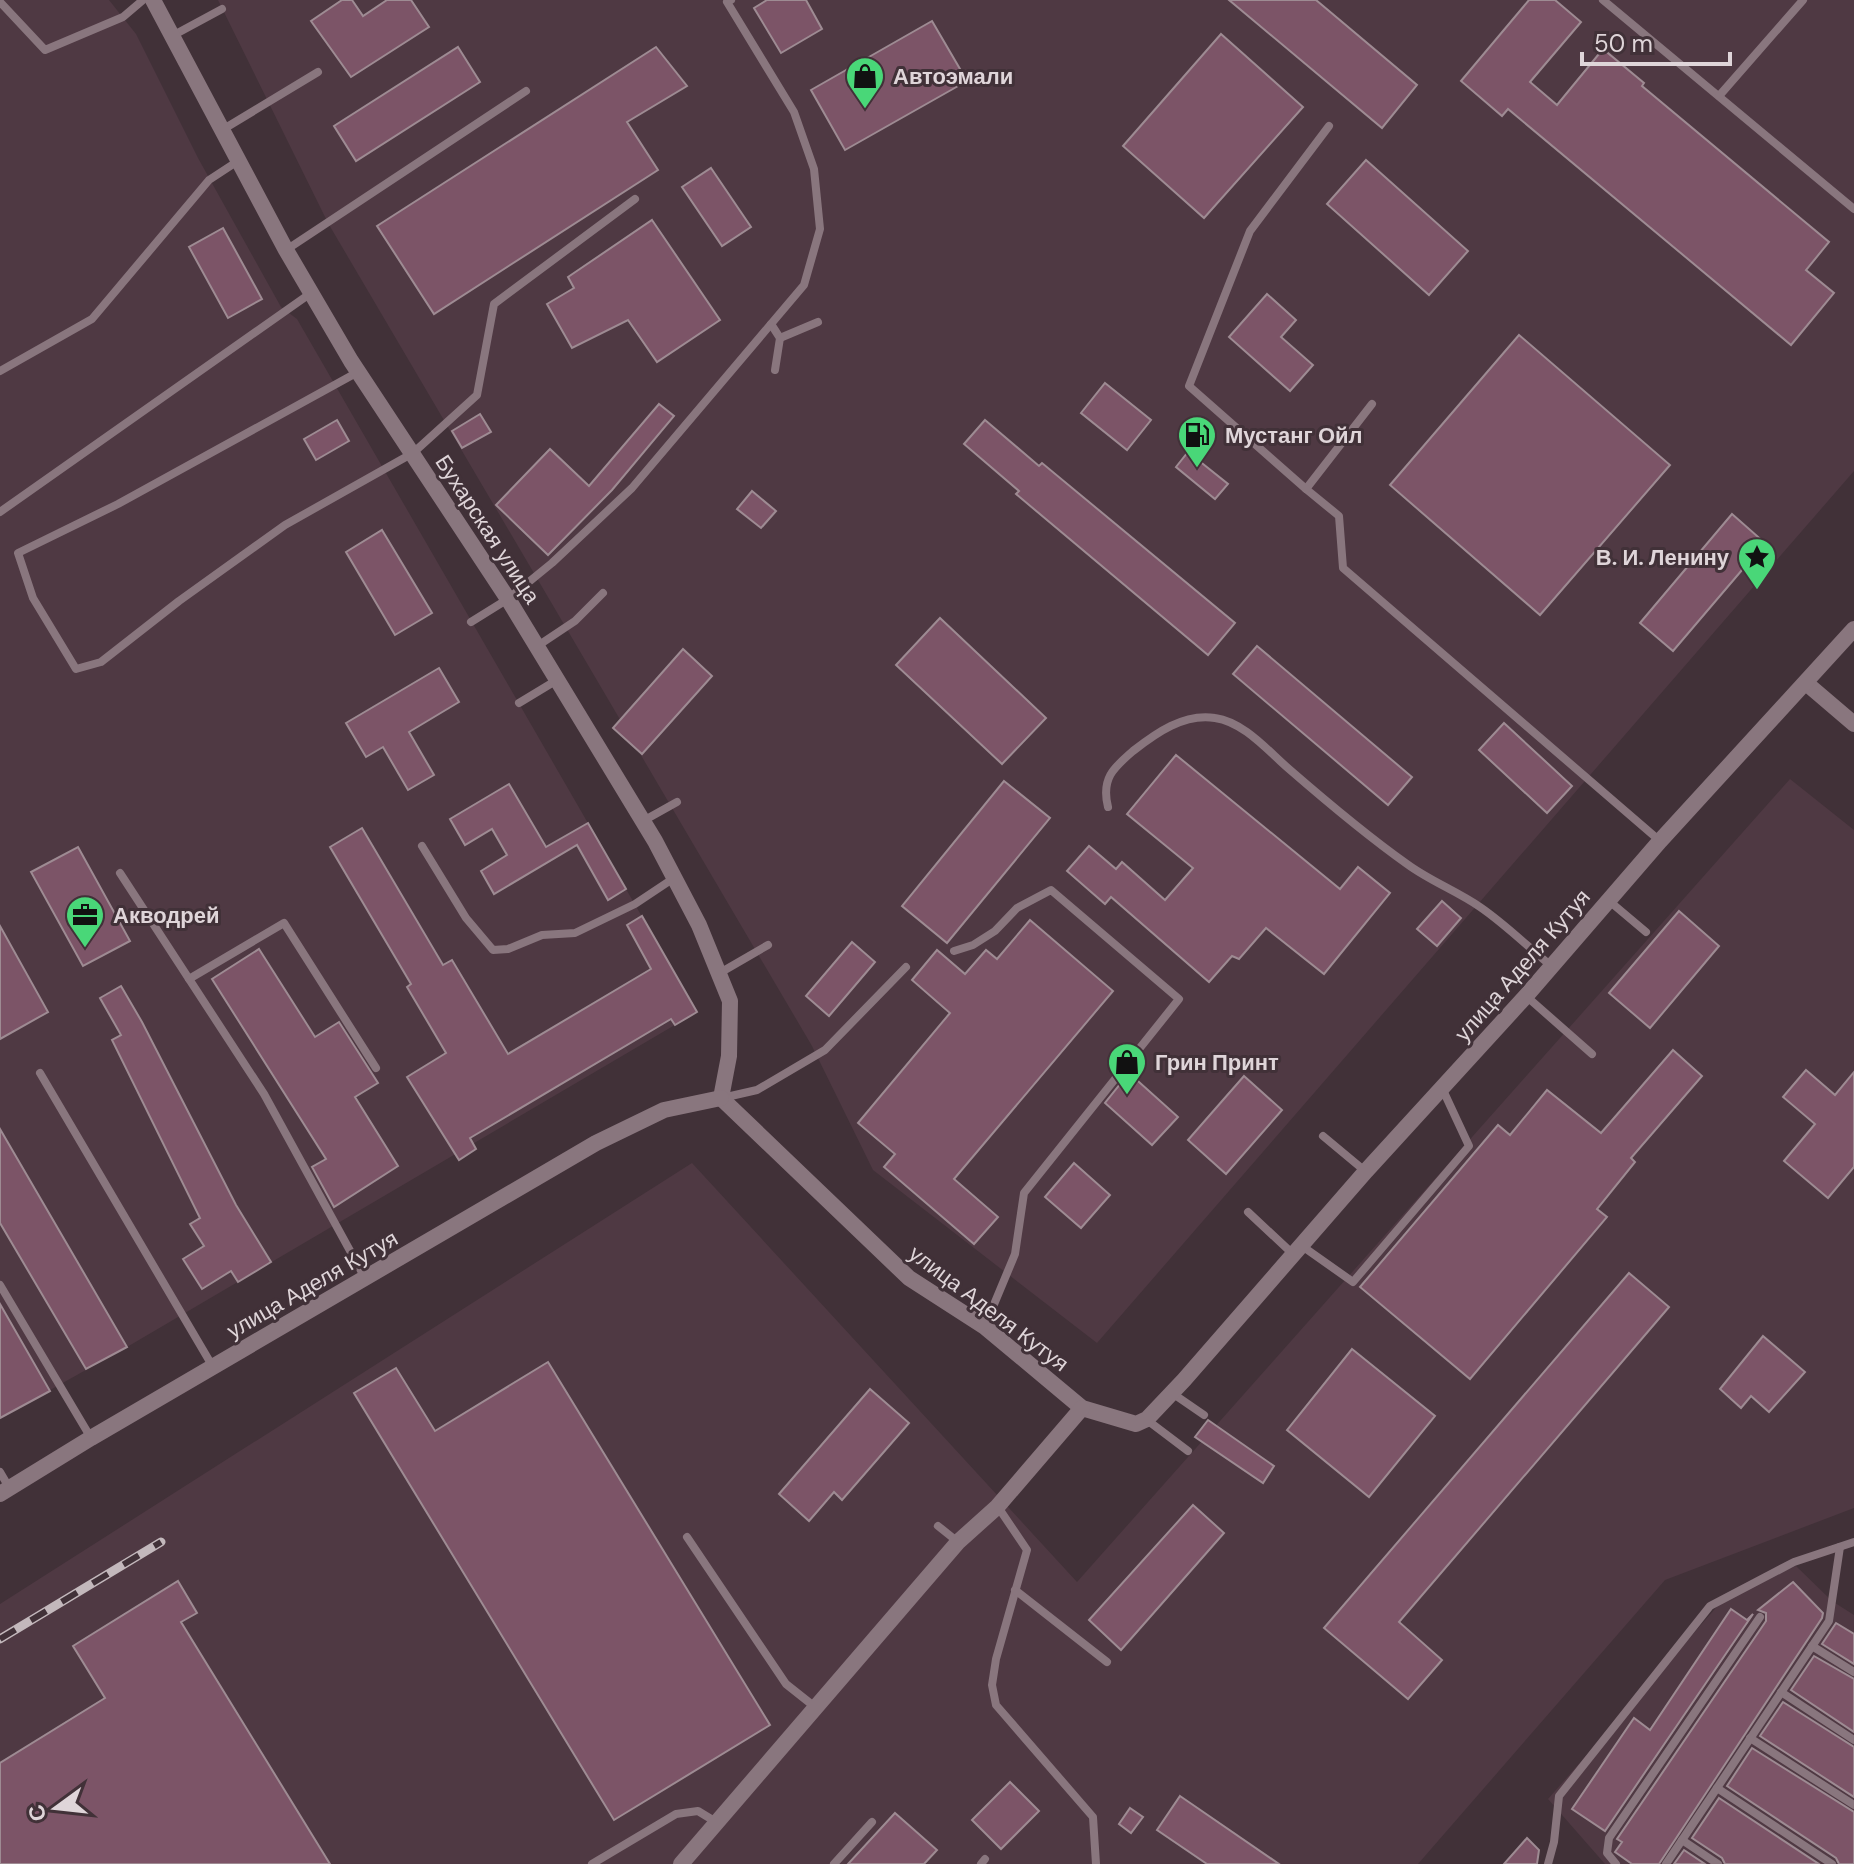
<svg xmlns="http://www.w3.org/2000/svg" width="1854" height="1864" font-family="'DM Sans',sans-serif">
	<rect width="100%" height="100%" fill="#413138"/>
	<g fill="#4f3943">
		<path d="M0,0H109L136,34L198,158L281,307L297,319L697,1012L127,1347L0,1418Z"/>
		<path d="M218,0H1854V471L1097,1343L873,1170L812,1046L328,223Z"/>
		<path d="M1790,779L1854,830V1508L1665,1580L1418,1864H0V1604L692,1163L1077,1582Z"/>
		<path d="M1796,1566L1832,1601L1854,1615V1864H1605L1548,1799L1728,1594Z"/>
	</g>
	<g fill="#7c5467" stroke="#9e8b93" stroke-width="2">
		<path d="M342,0H352L363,16L387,0H411L429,27L351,77L311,21Z"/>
		<path d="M767,0H806L822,29L781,53L754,8Z"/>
		<path d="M1229,0H1316L1417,85L1382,128Z"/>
		<path d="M1529,0H1555L1581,22L1530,82L1557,105L1603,49L1644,83L1642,86L1829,242L1806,270L1834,293L1791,345L1508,109L1502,116L1461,81Z"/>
		<path d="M932,21L967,81L845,150L811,90Z"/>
		<path d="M1221,34L1303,107L1204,218L1123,146Z"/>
		<path d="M458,47L480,82L356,161L334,126Z"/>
		<path d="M656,47L687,86L627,122L658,170L434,314L377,226Z"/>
		<path d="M1366,160L1468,251L1429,295L1327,204Z"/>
		<path d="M711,168L751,227L722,246L682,187Z"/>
		<path d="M652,220L720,320L657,362L628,320L572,348L547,304L574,288L568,277Z"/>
		<path d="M223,228L262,299L228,318L189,247Z"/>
		<path d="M1267,294L1296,320L1281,337L1313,365L1290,391L1229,337Z"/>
		<path d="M1519,335L1670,465L1540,615L1390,485Z"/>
		<path d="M1105,383L1151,420L1127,450L1081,413Z"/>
		<path d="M659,404L674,416L612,490L548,555L496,505L550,449L589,486Z"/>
		<path d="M480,414L491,432L462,448L452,431Z"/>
		<path d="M337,420L349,441L316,460L304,439Z"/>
		<path d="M985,420L1039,466L1042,463L1235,623L1208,655L1016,494L1019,491L964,444Z"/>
		<path d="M1188,452L1228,484L1215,499L1176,467Z"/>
		<path d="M752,491L776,511L761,528L737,509Z"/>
		<path d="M1732,514L1765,543L1673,651L1640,623Z"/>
		<path d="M382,530L432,613L395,635L346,552Z"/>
		<path d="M940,618L1046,718L1002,764L896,665Z"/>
		<path d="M1257,646L1412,777L1388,805L1233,674Z"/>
		<path d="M683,649L712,676L642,754L613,728Z"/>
		<path d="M439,668L459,702L409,732L434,775L408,790L383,747L366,757L346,723Z"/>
		<path d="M1504,723L1572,786L1547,813L1479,750Z"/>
		<path d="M1176,755L1340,889L1358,867L1390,893L1324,974L1266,928L1239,959L1232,956L1209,982L1111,897L1105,904L1067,871L1089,846L1116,869L1122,862L1165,900L1193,868L1127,814Z"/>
		<path d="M1004,781L1050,818L947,943L902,906Z"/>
		<path d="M509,784L546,847L588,823L626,889L608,900L577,845L494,894L481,871L507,855L492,829L465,845L450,819Z"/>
		<path d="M362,828L443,965L452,960L508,1054L651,969L627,925L642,916L697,1012L675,1025L671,1019L470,1138L476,1149L459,1160L407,1077L446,1053L407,987L411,984L330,847Z"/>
		<path d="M78,847L130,941L83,966L31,872Z"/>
		<path d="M1442,901L1461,918L1437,946L1417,929Z"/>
		<path d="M1679,911L1719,946L1650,1028L1609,993Z"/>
		<path d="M1030,920L1113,991L954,1179L998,1217L974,1244L884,1167L895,1154L858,1123L950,1013L912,980L937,950L965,974L986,950L997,959Z"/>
		<path d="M0,926L48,1012L0,1039Z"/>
		<path d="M852,942L875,962L829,1016L806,996Z"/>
		<path d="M259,949L315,1037L339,1022L378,1083L355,1097L398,1166L334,1207L312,1167L326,1159L212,979Z"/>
		<path d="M121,986L142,1022L236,1205L271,1262L238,1282L231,1271L202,1289L183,1259L204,1246L190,1224L200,1218L112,1040L121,1035L100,998Z"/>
		<path d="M1673,1050L1702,1076L1631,1158L1635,1162L1597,1209L1607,1217L1470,1379L1360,1287L1498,1125L1510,1135L1547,1090L1601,1133Z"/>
		<path d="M1806,1070L1835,1095L1854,1072V1167L1828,1198L1784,1161L1815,1124L1783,1097Z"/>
		<path d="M1129,1073L1178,1117L1152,1145L1105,1103Z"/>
		<path d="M1244,1076L1282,1110L1226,1174L1188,1140Z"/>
		<path d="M0,1129L127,1347L86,1369L0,1223Z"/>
		<path d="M1074,1163L1110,1195L1081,1228L1045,1197Z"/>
		<path d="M1629,1273L1669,1307L1399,1622L1442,1660L1408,1699L1324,1628Z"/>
		<path d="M0,1304L50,1391L0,1418Z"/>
		<path d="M1763,1336L1805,1372L1769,1412L1751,1396L1741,1408L1720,1389Z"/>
		<path d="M1352,1349L1435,1416L1369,1497L1287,1430Z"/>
		<path d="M548,1362L770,1725L614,1820L354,1393L396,1368L435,1431Z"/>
		<path d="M870,1389L909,1423L842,1500L834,1492L809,1521L779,1494Z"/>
		<path d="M1208,1420L1274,1466L1263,1483L1195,1437Z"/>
		<path d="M1193,1505L1224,1533L1121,1650L1089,1620Z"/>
		<path d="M178,1581L197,1613L181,1622L330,1864H0V1763L105,1698L73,1646Z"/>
		<path d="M1793,1582L1823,1613L1822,1618L1659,1864H1632L1615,1852L1622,1842L1617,1839L1766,1621V1613L1758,1610Z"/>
		<path d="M1731,1609L1747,1620L1753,1614L1605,1831L1572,1809L1634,1718L1650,1730Z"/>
		<path d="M1836,1623L1854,1634V1664L1822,1644Z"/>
		<path d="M1814,1656L1854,1679V1732L1791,1690Z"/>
		<path d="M1783,1702L1854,1747V1797L1760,1736Z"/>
		<path d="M1752,1748L1854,1812V1864H1839L1836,1858L1727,1786Z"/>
		<path d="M1010,1782L1039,1811L1001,1849L972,1820Z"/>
		<path d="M1180,1796L1279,1864H1207L1157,1830Z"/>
		<path d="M1719,1798L1819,1864H1725L1722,1858L1692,1838Z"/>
		<path d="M1130,1808L1143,1817L1131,1833L1119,1824Z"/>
		<path d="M895,1813L937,1850L924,1864H848Z"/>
		<path d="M1527,1838L1539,1850L1537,1864H1504Z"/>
		<path d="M1684,1850L1705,1864H1674Z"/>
	</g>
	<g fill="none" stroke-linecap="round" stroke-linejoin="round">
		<g stroke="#89767e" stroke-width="8">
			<path d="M1603,0L1854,209"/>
			<path d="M0,2L45,50L123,17L143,0"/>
			<path d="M172,36L222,9"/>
			<path d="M1719,96L1803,0"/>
			<path d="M222,130L318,72"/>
			<path d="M286,250L526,91"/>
			<path d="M771,324L780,338L775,370"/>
			<path d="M780,338L818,322"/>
			<path d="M0,371L92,319L209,180L238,161"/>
			<path d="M358,372L118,504L18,553L33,598L76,669L101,662L179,601L285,525L413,453L477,395L494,304L635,199"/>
			<path d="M1372,404L1306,489L1339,516L1343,568L1660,841"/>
			<path d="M1306,489L1189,386L1250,231L1329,126"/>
			<path d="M0,512L311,293"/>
			<path d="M471,622L508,599L552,563L632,488L804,285L820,229L814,169L794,112L727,2L731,0"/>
			<path d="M536,647L575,621L603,593"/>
			<path d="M519,703L557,680"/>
			<path d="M1108,807C1101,779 1113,768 1133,751C1156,733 1184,713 1215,718C1244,722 1268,751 1289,769C1327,802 1366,835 1407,864C1430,881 1457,891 1480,907C1505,924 1527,946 1550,965"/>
			<path d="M643,821L677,802"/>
			<path d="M422,846L466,918L493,950L508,949L542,935L575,933L635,904L674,878"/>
			<path d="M120,873L264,1094L365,1278"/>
			<path d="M1608,900L1646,932"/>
			<path d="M954,951L973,945L995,931L1017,908L1051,890L1179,999L1024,1193L1015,1254L985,1326"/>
			<path d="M718,974L768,945"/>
			<path d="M189,979L284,923L376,1068"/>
			<path d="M1526,996L1592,1054"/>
			<path d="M40,1073L213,1367"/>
			<path d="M722,1098L757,1090L825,1050L906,967"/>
			<path d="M1323,1136L1365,1171"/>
			<path d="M1248,1212L1294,1255"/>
			<path d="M1302,1246L1353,1282L1469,1146L1442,1088"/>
			<path d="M0,1285L91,1438"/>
			<path d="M1172,1393L1204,1415"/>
			<path d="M1147,1420L1188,1451"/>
			<path d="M0,1472L10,1489"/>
			<path d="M998,1507L1027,1550L996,1659L992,1685L996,1705L1093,1817L1096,1864"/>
			<path d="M938,1526L958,1542"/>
			<path d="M687,1537L786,1684L815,1707"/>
			<path d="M1015,1590L1107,1662"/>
			<path d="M1812,1646L1854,1672"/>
			<path d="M1781,1692L1854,1740"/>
			<path d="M1750,1738L1854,1805"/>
			<path d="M1717,1788L1832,1864"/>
			<path d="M1682,1840L1718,1864"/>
			<path d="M592,1864L676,1814L698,1811L716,1822"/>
			<path d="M834,1864L872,1822"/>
			<path d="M981,1864L985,1859"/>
			<path d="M1548,1864L1554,1842L1559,1796L1710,1606L1794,1562L1854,1542"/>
			<path d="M1616,1864L1607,1853L1609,1838L1760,1617"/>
			<path d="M1666,1864L1829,1621L1840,1547"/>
		</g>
		<g stroke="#89767e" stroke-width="16">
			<path d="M153,0L286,250L351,361L508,599L655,841L699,925L730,1001L729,1056L721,1098"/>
			<path d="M1806,683L1854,724"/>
			<path d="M721,1098L909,1278L985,1327L1082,1408L1136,1424L1147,1419L1184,1380L1366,1171L1526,996L1660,841L1854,629"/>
			<path d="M0,1494L91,1438L596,1143L664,1110L721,1098"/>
			<path d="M681,1864L958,1542L997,1507L1082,1408"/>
		</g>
		<g stroke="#c3b8bc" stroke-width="9">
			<path id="rail" d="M0,1639L161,1542"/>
		</g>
		<use href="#rail" stroke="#413138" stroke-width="6" stroke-dasharray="18" stroke-linecap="butt"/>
	</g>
	<defs>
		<g id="shop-pin" transform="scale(2)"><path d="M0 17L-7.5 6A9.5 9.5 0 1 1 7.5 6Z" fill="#49d778" stroke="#413138"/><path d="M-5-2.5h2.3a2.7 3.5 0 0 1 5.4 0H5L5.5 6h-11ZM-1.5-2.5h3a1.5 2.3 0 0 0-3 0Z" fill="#111"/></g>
		<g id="fuel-pin" transform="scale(2)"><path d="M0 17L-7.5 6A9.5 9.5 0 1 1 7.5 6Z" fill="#49d778" stroke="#413138"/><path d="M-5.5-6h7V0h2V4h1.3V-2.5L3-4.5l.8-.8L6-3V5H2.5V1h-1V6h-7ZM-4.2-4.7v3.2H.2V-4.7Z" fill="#111"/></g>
		<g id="sight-pin" transform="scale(2)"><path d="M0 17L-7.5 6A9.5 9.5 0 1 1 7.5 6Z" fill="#49d778" stroke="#413138"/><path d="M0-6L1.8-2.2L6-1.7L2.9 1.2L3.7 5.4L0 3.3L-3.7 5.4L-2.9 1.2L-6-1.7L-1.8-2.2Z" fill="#111"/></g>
		<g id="office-pin" transform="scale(2)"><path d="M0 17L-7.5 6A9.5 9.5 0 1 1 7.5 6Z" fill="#49d778" stroke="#413138"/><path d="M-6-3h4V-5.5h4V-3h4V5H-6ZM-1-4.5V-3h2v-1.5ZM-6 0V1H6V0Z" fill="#111"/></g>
	</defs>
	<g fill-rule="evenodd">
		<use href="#shop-pin" x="865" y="76"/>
		<use href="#fuel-pin" x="1197" y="435"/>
		<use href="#sight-pin" x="1757" y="557"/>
		<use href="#office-pin" x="85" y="915"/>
		<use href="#shop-pin" x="1127" y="1062"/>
	</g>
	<g text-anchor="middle" stroke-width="6" stroke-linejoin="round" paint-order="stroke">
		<g font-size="22" font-weight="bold" fill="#dfd5d9" stroke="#413138" text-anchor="start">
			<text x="893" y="84">Автоэмали</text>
			<text x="1225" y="443">Мустанг Ойл</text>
			<text x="1729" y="565" text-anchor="end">В. И. Ленину</text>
			<text x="113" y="923">Акводрей</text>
			<text x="1155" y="1070">Грин Принт</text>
		</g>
		<g font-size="22" fill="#dfd5d9" stroke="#413138">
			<text transform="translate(488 529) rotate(57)" y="8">Бухарская улица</text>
			<text transform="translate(1522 965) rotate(-49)" y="8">улица Аделя Кутуя</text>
			<text transform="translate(312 1284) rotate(-30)" y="8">улица Аделя Кутуя</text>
			<text transform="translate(989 1308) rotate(37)" y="8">улица Аделя Кутуя</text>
		</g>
	</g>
	<g transform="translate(56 1808) rotate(255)" stroke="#413138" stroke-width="6" paint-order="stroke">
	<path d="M0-6L14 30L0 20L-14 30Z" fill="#dfd5d9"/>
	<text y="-12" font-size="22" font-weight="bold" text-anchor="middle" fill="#dfd5d9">С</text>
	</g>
	<path d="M1582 52v12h148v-12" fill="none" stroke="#dfd5d9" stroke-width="4"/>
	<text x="1594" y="52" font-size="24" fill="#dfd5d9" stroke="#413138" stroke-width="6" paint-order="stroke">50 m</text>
</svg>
